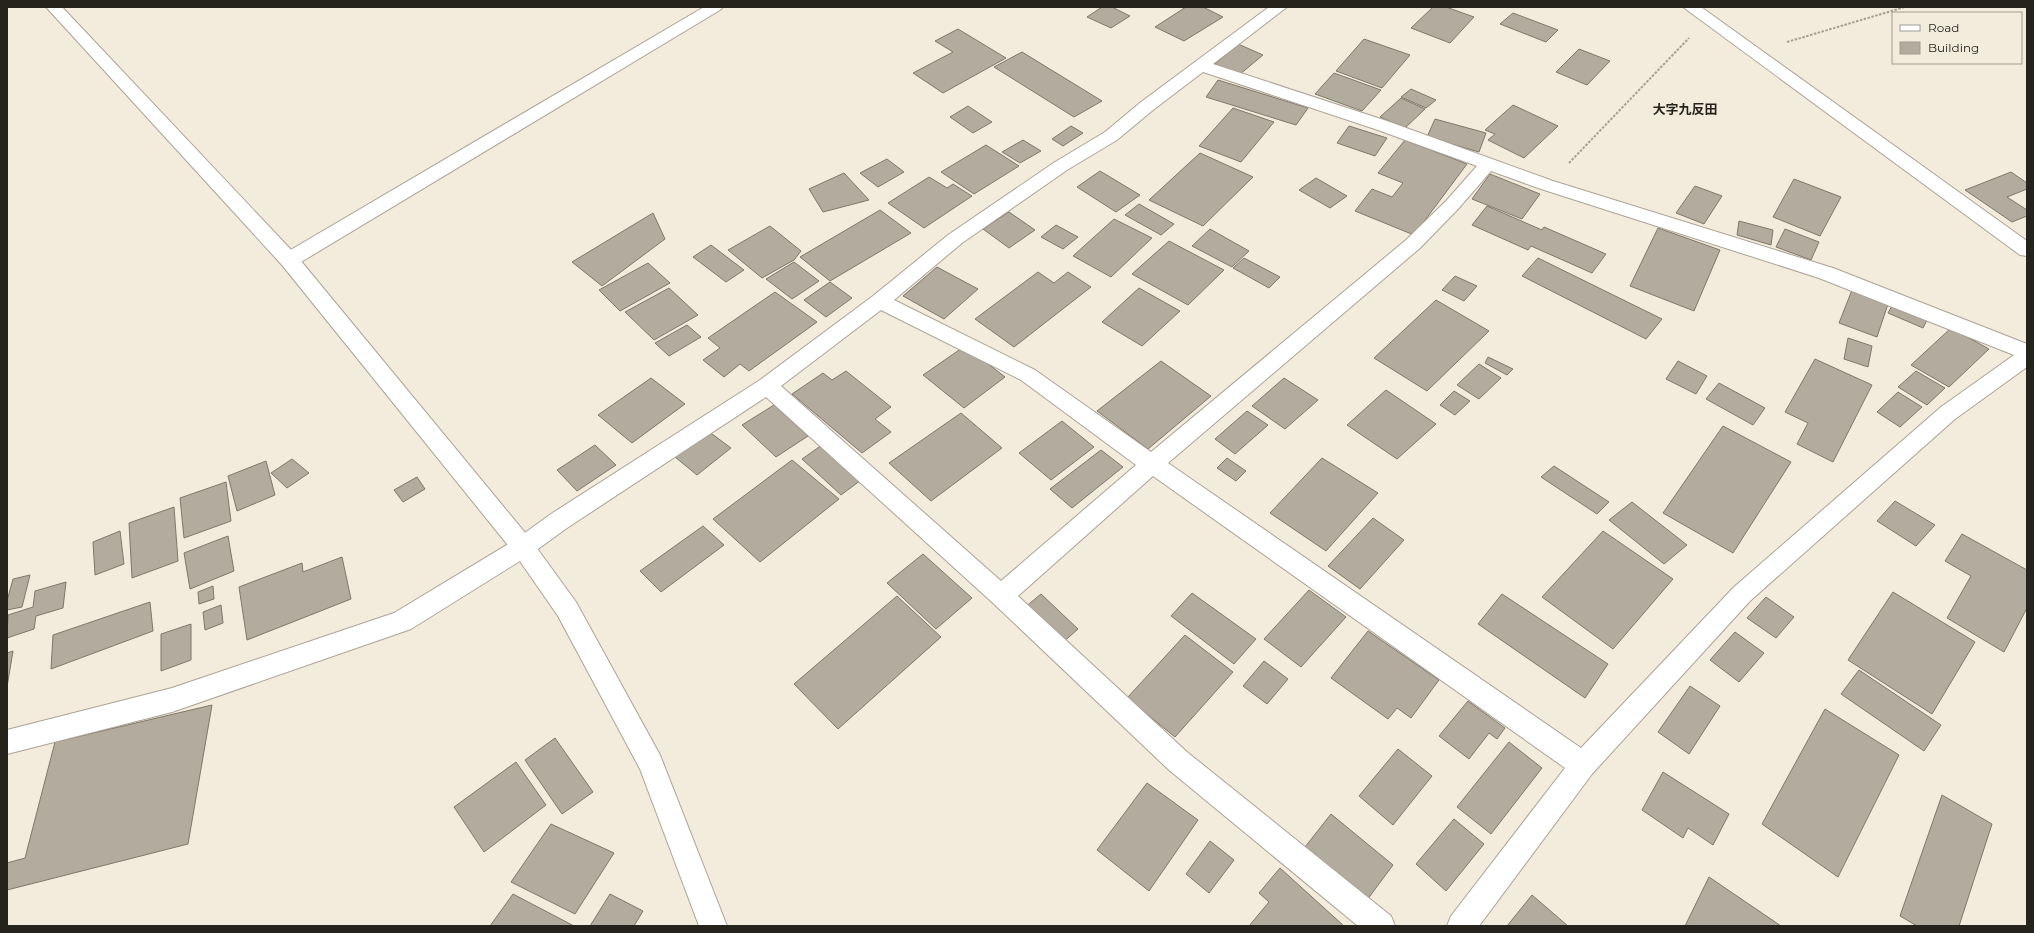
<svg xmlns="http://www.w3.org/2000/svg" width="2034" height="933" font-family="Montserrat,'Noto Sans JP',sans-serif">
	<rect width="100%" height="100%" fill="#f3ebdc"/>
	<g fill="#b3ab9d" stroke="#7f786a">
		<path d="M1102,7H1112L1130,16L1111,28L1087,17Z"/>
		<path d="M1186,7H1203L1223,17L1184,41L1155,27Z"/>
		<path d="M1433,7H1446L1474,17L1450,43L1411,28Z"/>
		<path d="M1513,13L1558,30L1546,42L1500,24Z"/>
		<path d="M958,29L1006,58L943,93L913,73L953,52L935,41Z"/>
		<path d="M1364,39L1410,55L1382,88L1336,71Z"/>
		<path d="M1238,44L1263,55L1239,75L1215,64Z"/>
		<path d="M1579,49L1610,61L1587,85L1556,72Z"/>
		<path d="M1022,52L1102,101L1074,117L994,67Z"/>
		<path d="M1334,73L1381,90L1362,111L1315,94Z"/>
		<path d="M1218,80L1308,108L1296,125L1206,97Z"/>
		<path d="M1411,89L1436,100L1426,108L1401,97Z"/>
		<path d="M1401,98L1425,109L1405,128L1380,117Z"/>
		<path d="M1513,105L1558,126L1524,158L1488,140L1495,134L1485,130Z"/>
		<path d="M968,106L992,122L973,133L950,117Z"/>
		<path d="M1233,108L1274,122L1241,162L1199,146Z"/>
		<path d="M1435,119L1486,133L1479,152L1427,137Z"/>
		<path d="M1071,126L1083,133L1063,146L1052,139Z"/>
		<path d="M1349,126L1387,138L1375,156L1337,143Z"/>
		<path d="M1023,140L1041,151L1020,163L1002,152Z"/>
		<path d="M1405,140L1467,164L1414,235L1355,211L1372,189L1392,197L1403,183L1378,173Z"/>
		<path d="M986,145L1019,166L974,194L941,172Z"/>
		<path d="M1200,153L1253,177L1203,226L1149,200Z"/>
		<path d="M887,159L904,172L878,187L860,173Z"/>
		<path d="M1100,171L1140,195L1116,212L1077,187Z"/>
		<path d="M2011,172L2027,183V189L2007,197L2027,210V216L2012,222L1965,190Z"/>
		<path d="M844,173L869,200L823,212L809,189Z"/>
		<path d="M1490,174L1540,194L1522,219L1472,199Z"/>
		<path d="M929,177L947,188L953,184L972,196L924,228L888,203Z"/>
		<path d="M1316,178L1347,196L1330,208L1299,190Z"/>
		<path d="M1794,179L1841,197L1820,236L1773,217Z"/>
		<path d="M1695,186L1722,196L1704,224L1676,213Z"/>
		<path d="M1139,204L1174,224L1161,235L1125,215Z"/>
		<path d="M1487,206L1542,230L1544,227L1606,254L1592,273L1531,246L1528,250L1472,225Z"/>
		<path d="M880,210L911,233L830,281L800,257Z"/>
		<path d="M1009,212L1035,230L1009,248L983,229Z"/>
		<path d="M653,213L665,239L602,286L572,262Z"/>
		<path d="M1114,219L1152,238L1111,277L1073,256Z"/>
		<path d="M1739,221L1773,230L1771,245L1737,235Z"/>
		<path d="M1056,225L1078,237L1063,249L1041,237Z"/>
		<path d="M770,226L801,251L794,260L762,278L728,250Z"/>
		<path d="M1658,228L1720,250L1694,311L1630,286Z"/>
		<path d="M1210,229L1249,251L1232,267L1192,246Z"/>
		<path d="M1785,229L1819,242L1811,260L1776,247Z"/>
		<path d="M1169,241L1224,270L1188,305L1132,274Z"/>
		<path d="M711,245L744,270L726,282L693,257Z"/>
		<path d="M1244,258L1280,277L1269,288L1233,268Z"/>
		<path d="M1538,258L1662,319L1646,339L1522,276Z"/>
		<path d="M794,262L819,281L792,299L766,279Z"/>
		<path d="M648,263L670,283L620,311L599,290Z"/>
		<path d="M937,267L978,289L944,319L903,296Z"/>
		<path d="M1038,272L1054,283L1068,272L1091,287L1014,347L975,319Z"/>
		<path d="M1455,276L1477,286L1464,301L1442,290Z"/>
		<path d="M830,282L852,298L826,317L804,300Z"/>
		<path d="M669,288L698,315L654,340L625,312Z"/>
		<path d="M1139,288L1180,311L1142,346L1102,322Z"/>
		<path d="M1852,290L1888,304L1877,337L1839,323Z"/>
		<path d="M775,292L817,322L749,371L740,364L724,377L703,360L720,348L708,338Z"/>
		<path d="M1436,300L1489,331L1427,391L1374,358Z"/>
		<path d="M1893,304L1927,320L1923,328L1888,313Z"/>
		<path d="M687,325L701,337L669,356L655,343Z"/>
		<path d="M1951,328L1989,349L1949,387L1911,365Z"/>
		<path d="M1848,338L1872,346L1868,367L1844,359Z"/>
		<path d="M965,346L1005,377L964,408L923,375Z"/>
		<path d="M1488,357L1513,369L1507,375L1485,363Z"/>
		<path d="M1815,359L1872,385L1833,462L1797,444L1808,423L1785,412Z"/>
		<path d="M1161,361L1211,396L1148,449L1097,411Z"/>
		<path d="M1678,361L1707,376L1696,394L1666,379Z"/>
		<path d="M1479,364L1501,378L1479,399L1457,385Z"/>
		<path d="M846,371L891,407L875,419L891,432L862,453L792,394L823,373L832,380Z"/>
		<path d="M1916,371L1945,388L1927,405L1898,387Z"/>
		<path d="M651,378L685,404L632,443L598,415Z"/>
		<path d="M1284,378L1318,400L1285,429L1252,406Z"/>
		<path d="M1719,383L1765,408L1753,425L1706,399Z"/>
		<path d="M1386,390L1436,424L1397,459L1347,425Z"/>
		<path d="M1454,391L1470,401L1455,415L1440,405Z"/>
		<path d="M1898,392L1922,407L1900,427L1877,412Z"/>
		<path d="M774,405L808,436L776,457L742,425Z"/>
		<path d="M1247,411L1268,425L1235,454L1215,439Z"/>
		<path d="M961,413L1002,448L931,501L889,463Z"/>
		<path d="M1062,421L1094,447L1051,480L1019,453Z"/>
		<path d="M1723,426L1791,462L1733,553L1663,513Z"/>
		<path d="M708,431L731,448L697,475L675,457Z"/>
		<path d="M595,445L616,465L577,491L557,470Z"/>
		<path d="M822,445L861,480L841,495L802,459Z"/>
		<path d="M1101,450L1123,467L1072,508L1050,489Z"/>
		<path d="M1227,458L1246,471L1236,481L1217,468Z"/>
		<path d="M1322,458L1378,493L1326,551L1270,513Z"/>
		<path d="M292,459L309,473L287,488L271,473Z"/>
		<path d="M792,460L839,499L760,562L713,519Z"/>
		<path d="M266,461L275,495L237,511L228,476Z"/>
		<path d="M1554,466L1609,502L1597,514L1541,477Z"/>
		<path d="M417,477L425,489L403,502L394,490Z"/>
		<path d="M226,482L231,521L184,538L180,498Z"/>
		<path d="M1895,501L1935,525L1916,546L1877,521Z"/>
		<path d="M1632,502L1687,545L1664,564L1609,520Z"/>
		<path d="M174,507L178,561L132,578L129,523Z"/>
		<path d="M1373,518L1404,540L1360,589L1328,566Z"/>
		<path d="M703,526L724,545L661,592L640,571Z"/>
		<path d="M120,531L124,564L95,575L93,542Z"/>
		<path d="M1603,531L1673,579L1613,649L1542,597Z"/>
		<path d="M1962,534L2027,570V608L2004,652L1947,618L1971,576L1945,561Z"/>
		<path d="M228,536L234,571L190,589L184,553Z"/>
		<path d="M923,554L972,598L936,629L887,583Z"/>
		<path d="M342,557L351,599L247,640L239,587L302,563L303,572Z"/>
		<path d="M30,575L22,607L7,610V601L13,579Z"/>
		<path d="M66,582L63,608L36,616L34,629L7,638L8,615L33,607L35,591Z"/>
		<path d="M213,586L214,599L199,604L198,592Z"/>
		<path d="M1309,590L1346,617L1301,667L1264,639Z"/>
		<path d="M1893,592L1975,642L1932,714L1848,660Z"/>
		<path d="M1192,593L1256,639L1234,664L1171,616Z"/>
		<path d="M1041,594L1078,629L1061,644L1023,609Z"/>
		<path d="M1502,594L1608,664L1585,698L1478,624Z"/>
		<path d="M897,596L941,637L838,729L794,684Z"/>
		<path d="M1766,597L1794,617L1776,638L1747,618Z"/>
		<path d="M150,602L153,631L51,669L53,635Z"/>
		<path d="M221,605L223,623L205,630L203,612Z"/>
		<path d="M191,624V660L161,671V634Z"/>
		<path d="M1368,631L1439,680L1411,718L1397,708L1388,719L1331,678Z"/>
		<path d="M1735,632L1764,653L1739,682L1710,660Z"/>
		<path d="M1185,635L1233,672L1175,737L1127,698Z"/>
		<path d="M13,651L7,687V653Z"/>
		<path d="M1264,661L1288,679L1267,704L1243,686Z"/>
		<path d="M1859,670L1941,725L1924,751L1841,694Z"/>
		<path d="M1690,686L1720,706L1689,754L1658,732Z"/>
		<path d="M1468,701L1505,728L1497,739L1489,733L1469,759L1439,736Z"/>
		<path d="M212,705L188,844L7,890V863L25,858L55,742Z"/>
		<path d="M1825,709L1899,755L1838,877L1762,824Z"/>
		<path d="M555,738L593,792L562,814L525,760Z"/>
		<path d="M1509,742L1542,768L1491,834L1457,807Z"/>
		<path d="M1398,749L1432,776L1393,825L1359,796Z"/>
		<path d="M516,762L546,805L484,852L454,807Z"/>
		<path d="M1663,772L1729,814L1713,845L1688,828L1683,838L1642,810Z"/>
		<path d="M1147,783L1198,820L1149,891L1097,850Z"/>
		<path d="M1942,795L1992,824L1959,926H1917L1900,916Z"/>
		<path d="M1331,814L1393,865L1367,900L1305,847Z"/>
		<path d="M1454,819L1484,844L1446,891L1416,864Z"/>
		<path d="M551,824L614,853L575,914L511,882Z"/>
		<path d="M1210,841L1234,860L1209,893L1186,874Z"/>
		<path d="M1280,868L1344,926H1249L1269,902L1259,893Z"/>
		<path d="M1709,877L1781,926H1685Z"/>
		<path d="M513,894L574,926H490Z"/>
		<path d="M610,894L643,911L634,926H590Z"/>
		<path d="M1532,895L1568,926H1507Z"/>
	</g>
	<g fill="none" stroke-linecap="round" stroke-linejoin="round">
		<g stroke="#aba395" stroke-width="2">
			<g id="street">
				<path d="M704,7H723L720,10L296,265L289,266L282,265L280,260L282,255Z"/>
				<path d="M1269,7H1287L1213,64L1387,121L1553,181L1833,268L2027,344V367L1955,419L1750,601L1592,774L1479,926H1447L1451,916L1565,768L1153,476L1018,596L1187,752L1391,916L1395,926H1358L1169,770L993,603L766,397L567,528L531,554L411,629L172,712L7,754V730L172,688L394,613L515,540L551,514L760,380L873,296L948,235L1055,162L1105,132L1141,102ZM1203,72L1375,129L1477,166L1446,201L1406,240L1151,452L1035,370L894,300L962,243L1067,170L1117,140L1153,110ZM1491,171L1541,189L1819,278L2014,355L1941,407L1734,587L1581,748L1168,463L1420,248L1458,209ZM881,310L1021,380L1136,465L1001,581L781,386Z"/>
				<path d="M1683,7H1701L2027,241V256L2020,255Z"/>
			</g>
		</g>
		<g stroke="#aba395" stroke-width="2">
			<path id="secondary" d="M46,7H62L296,255L531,540L576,602L660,755L727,926H699L640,769L558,616L515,554L282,265Z"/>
		</g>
		<g stroke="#a59f93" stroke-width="2" stroke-dasharray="2.5 1.5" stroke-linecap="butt">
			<path d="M1787,42L1905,7"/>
			<path d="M1569,163L1689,38"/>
		</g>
		<use href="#street" fill="#fff" fill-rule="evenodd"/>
		<use href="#secondary" fill="#fff" fill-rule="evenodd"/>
	</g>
	<g text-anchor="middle" stroke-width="3.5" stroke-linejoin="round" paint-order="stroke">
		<g font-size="13" font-weight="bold" fill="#26231d" stroke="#f3ebdc">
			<text x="1685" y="114">大字九反田</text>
		</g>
	</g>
	<rect width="2034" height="933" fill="none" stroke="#26231d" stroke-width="16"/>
	<rect x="1892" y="12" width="130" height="52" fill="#f3ebdc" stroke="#a19b90"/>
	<rect x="1900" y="25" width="20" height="6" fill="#ffffff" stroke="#a19b90"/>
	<text x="1928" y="32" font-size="12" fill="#26231d">Road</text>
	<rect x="1900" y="42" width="20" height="12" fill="#b3ab9d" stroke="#a19b90"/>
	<text x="1928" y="52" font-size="12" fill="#26231d">Building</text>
</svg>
